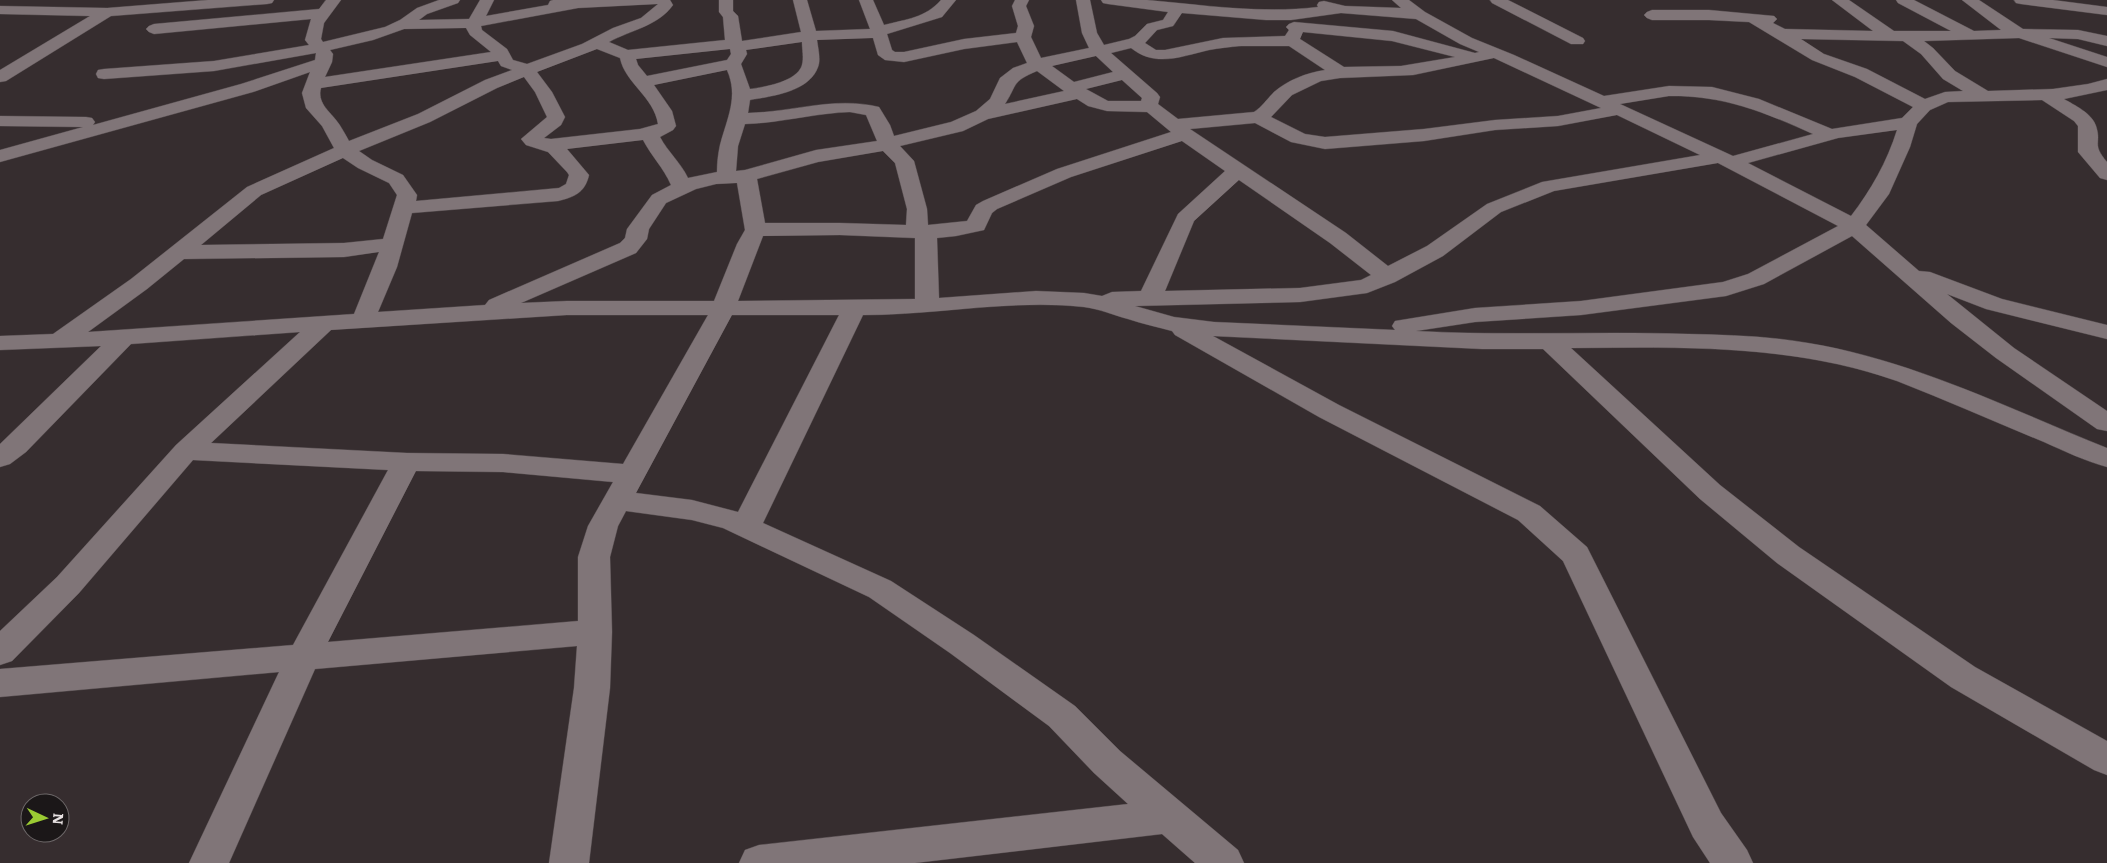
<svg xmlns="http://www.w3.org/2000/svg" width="2107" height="863" font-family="Literata,serif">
	<rect width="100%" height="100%" fill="#362d2f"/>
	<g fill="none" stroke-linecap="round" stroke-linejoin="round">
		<g stroke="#524a4c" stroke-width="1">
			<g id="minor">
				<path d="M208,0H274L272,3L267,4L111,16L6,81L0,82V70L90,16L0,14V6L107,8Z"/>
				<path d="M326,0H341L324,23L321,39L323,42L385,27L400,20L417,8L439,0H460L458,3L427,14L419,20L469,19L480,0H494L486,16L548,5L550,1L553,0H670L673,5C658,26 631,30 609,42L628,50L725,40L723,17L719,12V0H733V11L738,16L742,41L801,32L793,0H807L816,31L870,29L859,0H873L884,25C907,19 925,18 941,0H956L942,17L887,34L892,50L895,52H904L964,39L1016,33L1018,26L1012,6L1015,0H1029L1026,6L1034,26L1031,37L1041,58L1089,48L1082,33L1076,0H1090L1097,33L1104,45L1129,39L1135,36L1147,24L1163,20L1168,12L1108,4L1103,3L1101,0C1116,0 1132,0 1147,0C1204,5 1260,14 1318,7L1317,5L1319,2L1324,1L1345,6L1401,8L1392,0H1409L1425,12L1472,38L1514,55L1604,96L1669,86L1712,87L1759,99L1832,129L1902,118L1913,107L1855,77L1812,60L1749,22L1709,20H1652L1647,18L1644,15L1647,12L1652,10H1709L1774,16L1777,19L1773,23L1785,29L1873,31L1832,0H1849L1894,31H1951L1898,3L1896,0H1914L1974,31L2001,30L1962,0H1979L2023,29L2078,30L2107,36V46L2078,39L2049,38L2107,57V67L2019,38L1924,41L1933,48L1955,71L1988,91L2053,89L2088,84L2107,79V90L2064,99C2074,105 2092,113 2096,126C2102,144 2091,143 2107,162V180L2100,178L2078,152V126L2074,121L2042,100L1948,102L1930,110L1917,124L1910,147L1889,194L1866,225L1919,271L1930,272L2002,299L2107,325V339L1986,309L1947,294L2014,348L2107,411V431L2097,429L1996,358L1951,323L1852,236L1764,284L1726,296L1581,315L1475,322L1416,331C1507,336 1597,331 1688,334C1728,335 1769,336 1808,343C1912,360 2010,409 2107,448V467C2085,461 2064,451 2044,442C1995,422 1946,400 1897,381C1793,344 1681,347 1571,348L1720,485L1799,547L1975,667L2107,741V775L2094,770L1951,687L1777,563L1700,499L1543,349H1482L1213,336L1339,405L1540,506L1587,547L1721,813L1747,850L1753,863H1710L1693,837L1563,561L1518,520L1319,417L1175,335L1172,331C1158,327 1143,324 1128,319C1113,315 1100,309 1084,307C1012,299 936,315 863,315L763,523L891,581L974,635L1075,706L1120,751L1238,850L1244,863H1195L1162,834L915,863H739L745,850L759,845L1128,804L1094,773L1049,726L950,653L869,597L723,528L692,520L626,511L618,526L610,557L612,632L610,688L589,863H549L574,688L577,646L315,669L229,863H189L279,672L0,697V669L293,645L388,470L193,460L79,593L12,661L0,665V631L57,577L176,445L300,332L131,344L26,452L10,464L0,467V444L101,346L0,350V336L53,334L131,279L247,187L334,148L322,126L306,108L302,93L310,72L253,92L0,162V150L83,127L0,126V116L86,117L92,118L95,122L93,125L241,84L315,60L316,53L214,71L104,79L98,78L96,74L98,70L104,69L214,61L309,45L305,40L311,19L154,34L149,32L146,29L149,26L154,24L319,9ZM658,4L641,18L613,28L582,44L527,64L513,60L507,49L482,30L481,26L578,8ZM1182,13L1266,20H1291L1341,13L1416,19L1460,44L1479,52L1475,53L1393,31L1294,22L1289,24L1286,27L1289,30L1285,36L1223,38L1165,50H1156L1145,43L1157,30L1173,26ZM466,28L470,35L491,52L325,77L332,62L333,54L330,50L373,40L404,29ZM1303,32L1392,41L1455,57L1401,66L1344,67L1300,39ZM873,38L878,55L885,60L904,62L964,49L1017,42L1027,63L1013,68L1000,78L990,99L976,111L951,122L894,136L890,125L879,107C835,96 793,112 748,113L750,100C772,96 809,92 818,67C821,60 818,48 817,40ZM1801,39L1903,41L1921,54L1943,79L1963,91L1945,92L1925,99L1867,69L1824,54ZM802,42C802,49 804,58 802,65C797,82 764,87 750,89L741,64L747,54L746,50ZM1240,46H1289L1325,70C1306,73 1288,80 1274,92C1267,99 1262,107 1254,112L1178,119L1158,104L1160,97L1157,93L1111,53L1131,48C1156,68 1182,56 1209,50C1219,48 1230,47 1240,46ZM597,49L620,58C625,83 654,97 658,124L640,129L551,139L544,138L561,125L565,117L552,92L537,72ZM730,49L731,54L727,60L647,76L638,65L636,59ZM1096,56L1113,72L1074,82L1052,66ZM1494,58L1601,108L1558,116L1495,120L1424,129L1325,137L1305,134L1271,117L1292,95L1321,81L1340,78L1413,75ZM498,61L501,66L512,70L485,80L418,114L349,141C345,134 341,126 336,120C328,110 317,102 321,88ZM727,70C739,97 727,118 720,145C718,154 717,163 717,172L688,178C681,163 668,152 660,137L673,130L676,126L672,111L654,85ZM1037,71L1064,91L1005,104C1018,84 1011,82 1037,71ZM524,77L535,92L547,117L521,139L526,145L548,152L567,172L569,175L566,184L559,188L416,201L417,195L403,175L372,160L359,151L430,122L497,88ZM1122,80L1142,98L1141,101H1108L1086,89ZM1669,96C1723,95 1764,112 1813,134L1733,156L1620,104ZM1077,99L1088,106L1107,111L1147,112L1171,132L1057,169L983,201L976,205L967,221L928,225L927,209L914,161L900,146L963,131L988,119ZM850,112L866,115L877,141L816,150L745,170L736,171L738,146L745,124C781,123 815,113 850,112ZM1617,115L1700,155L1542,182L1487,204L1427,246L1388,266L1346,233L1190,129L1255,123L1291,142L1325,149L1424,141L1495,130L1558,126ZM1897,130C1887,162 1871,190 1851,216L1748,163L1838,138ZM643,140C652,157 663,167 671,185L652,195L627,229L625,238L620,243L489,300L485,305L378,312L397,267L412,213L558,201C574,197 585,193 589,175L567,149ZM1182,141L1225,171L1178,214L1141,291L1112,292L1102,296L1084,293L1036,291L939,298L937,238L956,236L984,230L992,213L997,209L1071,177ZM883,151L895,163L907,209L906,225L840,223H765L757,179L818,162ZM343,158L358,168L389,183L397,195L383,239L344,243L201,245L261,195ZM1718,163L1838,226L1748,274L1723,282L1581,301L1475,308L1395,321L1392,326L1395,330L1214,322L1174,317L1135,306L1300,302L1367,293L1395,282L1443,256L1501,212L1554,191ZM1239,180L1330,243L1371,275L1361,280L1300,288L1165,291L1194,221ZM737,183L745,230L737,244L714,301H567L521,303L636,253L647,239L649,229L666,203L696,189L716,184ZM840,235L915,238V299L738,301L763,236ZM379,252L354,314L88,332L147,289L184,259L344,257ZM567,315H708L623,464L503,454L407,453L211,443L331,330ZM732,315H839L738,512L692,500L636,493ZM416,471L503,472L613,482L588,526L578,557V621L328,642Z"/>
				<path d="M1490,0H1508L1583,38L1585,41L1583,44H1571L1492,3Z"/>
				<path d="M2014,0H2053L2107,7V15L2021,4L2016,3Z"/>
			</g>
		</g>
		<use href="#minor" fill="#807578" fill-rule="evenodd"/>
	</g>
	<g transform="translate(45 818) rotate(94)"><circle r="24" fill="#1b1718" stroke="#6d6869"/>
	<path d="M0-4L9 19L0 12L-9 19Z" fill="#9bcb33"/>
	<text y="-8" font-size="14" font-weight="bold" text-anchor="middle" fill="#e7e1e2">N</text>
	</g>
</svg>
